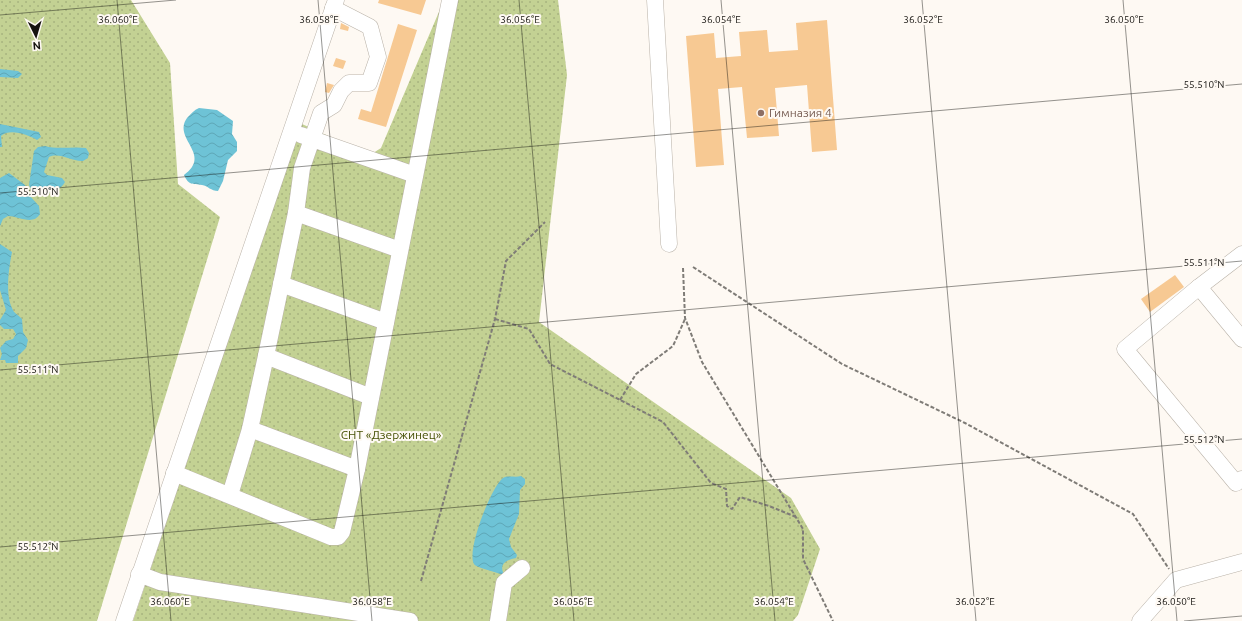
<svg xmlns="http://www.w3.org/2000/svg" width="1242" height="621" font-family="Ubuntu,sans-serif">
	<defs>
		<pattern id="park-dots" width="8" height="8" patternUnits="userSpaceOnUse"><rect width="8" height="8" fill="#c3d193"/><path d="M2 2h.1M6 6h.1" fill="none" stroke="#a7b37e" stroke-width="1.8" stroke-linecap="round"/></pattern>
		<pattern id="water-waves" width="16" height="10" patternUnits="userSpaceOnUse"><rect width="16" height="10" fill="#6ec3d6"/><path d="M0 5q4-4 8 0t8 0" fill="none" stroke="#5ea7b6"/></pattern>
	</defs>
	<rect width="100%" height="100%" fill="#fef9f3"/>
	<g fill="url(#park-dots)">
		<path d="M0,0H131L170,63L178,184L220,217L97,621H0Z"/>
		<path d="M444,0H558L567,75L539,322L791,498L820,549L798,615L793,621H133L244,291L302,124L370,155L381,148Z"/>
	</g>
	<g fill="url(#water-waves)">
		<path d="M0,69L18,71L22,74L18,78L0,77Z"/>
		<path d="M199,108L217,110L233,121L232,134L237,142V151L228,160L223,181L218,191C211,191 208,186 202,185C192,183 189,186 184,175C213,154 172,139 187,118C191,114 194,110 199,108Z"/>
		<path d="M0,124L39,132L41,137L37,140C28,135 10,128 1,136L2,147H0Z"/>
		<path d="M45,146C59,150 72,146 86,148L89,153L88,158L83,161C72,162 60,152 49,157L44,172L47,175L62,178L65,182C60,193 34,199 29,185L34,151L38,147Z"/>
		<path d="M9,173L25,185L29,195L39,206L40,214C33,226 18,216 8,216L3,219L0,226V178Z"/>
		<path d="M0,244L12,252C9,267 5,294 12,308C14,314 19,315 22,319L23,332L28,340L26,348L18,356V363H6L5,360H0L2,354L0,348L6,341L13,339L16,334L13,329H4L0,325V320L6,310L0,290Z"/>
		<path d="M521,476L525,479V484L520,490L519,514L509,539L511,547L517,555L516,558C505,560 498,565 505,576C498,572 476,568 474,564C466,551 491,487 503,478C508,475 515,478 521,476Z"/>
	</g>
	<g fill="#f7c993">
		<path d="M379,0H426L421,15L378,3Z"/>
		<path d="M827,20L837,150L812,152L807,85L775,88L779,136L747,138L742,87L718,89L724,165L696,167L686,36L714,33L716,58L741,56L739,32L767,30L769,52L798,50L796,23Z"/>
		<path d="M341,23L349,27L348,31L340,29Z"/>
		<path d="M398,24L417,30L386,127L358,119L361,109L371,112Z"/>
		<path d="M336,58L346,61L343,69L333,66Z"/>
		<path d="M327,83L334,85L329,93L325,92Z"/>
		<path d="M1175,275L1184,287L1150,312L1141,299Z"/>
	</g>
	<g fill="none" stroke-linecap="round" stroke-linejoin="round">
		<g stroke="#b9b2a8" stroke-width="17">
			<g id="minor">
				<path d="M655,0L669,244"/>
				<path d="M301,135L415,175"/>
				<path d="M296,213L400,250"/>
				<path d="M1242,254L1199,287L1125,349L1236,483L1242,479"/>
				<path d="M281,284L386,322"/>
				<path d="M1199,287L1242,339"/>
				<path d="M266,356L371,397"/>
				<path d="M250,429L357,469"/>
				<path d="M174,473L331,537H338L342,532L357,469L450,0"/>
				<path d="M230,495L250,429L266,356L296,213L302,168L321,113L334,105L341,91L349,83H369L378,57L370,27L333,8"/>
				<path d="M139,574L160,582L410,621"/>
				<path d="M124,621L336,0"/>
				<path d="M498,621L504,583L522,568"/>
				<path d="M1140,621L1176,580L1242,562"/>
			</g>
		</g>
		<g stroke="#7f7c77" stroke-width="2" stroke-dasharray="4 2" stroke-linecap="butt">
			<path d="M693,267L842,364L965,423L1133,514L1169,569"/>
			<path d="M683,268L685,318L702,362L803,529V559L833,621"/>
			<path d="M495,319L529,329L550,364L663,422L711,483L726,489L727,506L732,509L740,497L769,506L796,517"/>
			<path d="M620,400L636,374L673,346L685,319"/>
			<path d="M421,581L495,319L506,261L545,222"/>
		</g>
		<use href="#minor" stroke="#fff" stroke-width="16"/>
	</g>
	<path fill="none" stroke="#15130f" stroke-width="1" stroke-opacity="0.45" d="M117,0L171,621M318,0L372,621M519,0L574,621M721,0L775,621M922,0L976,621M1123,0L1177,621M0,15L176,0M0,193L1242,84M0,370L1242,261M0,547L1242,439M1184,621L1242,616"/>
	<circle fill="#8d6e63" stroke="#fef9f3" stroke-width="1.5" cx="761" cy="113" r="4"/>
	<g text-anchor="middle" stroke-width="4" stroke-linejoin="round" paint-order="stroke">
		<g font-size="12" fill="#785e54" stroke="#fef9f3" text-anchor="start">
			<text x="769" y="117">Гимназия 4</text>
		</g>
		<g font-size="12" fill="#475206" stroke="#fef9f3">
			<text x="391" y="439">СНТ «Дзержинец»</text>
		</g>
	</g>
	<g font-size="10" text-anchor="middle" fill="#15130f" stroke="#fef9f3" stroke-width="4" stroke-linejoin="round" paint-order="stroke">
		<text x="118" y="23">36.060°E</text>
		<text x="319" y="23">36.058°E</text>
		<text x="520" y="23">36.056°E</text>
		<text x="721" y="23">36.054°E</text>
		<text x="923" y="23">36.052°E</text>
		<text x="1124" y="23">36.050°E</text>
		<text x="1204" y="88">55.510°N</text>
		<text x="38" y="195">55.510°N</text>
		<text x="1204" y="266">55.511°N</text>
		<text x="38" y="373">55.511°N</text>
		<text x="1204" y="443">55.512°N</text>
		<text x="38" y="550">55.512°N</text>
		<text x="170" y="605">36.060°E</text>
		<text x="372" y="605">36.058°E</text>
		<text x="573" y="605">36.056°E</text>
		<text x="774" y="605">36.054°E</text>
		<text x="975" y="605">36.052°E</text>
		<text x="1176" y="605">36.050°E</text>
	</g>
	<g transform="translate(36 36) rotate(175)" stroke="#fef9f3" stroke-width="3" paint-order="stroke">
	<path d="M0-3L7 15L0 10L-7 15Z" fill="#15130f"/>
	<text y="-6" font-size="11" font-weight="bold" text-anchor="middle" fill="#15130f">N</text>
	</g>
</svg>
